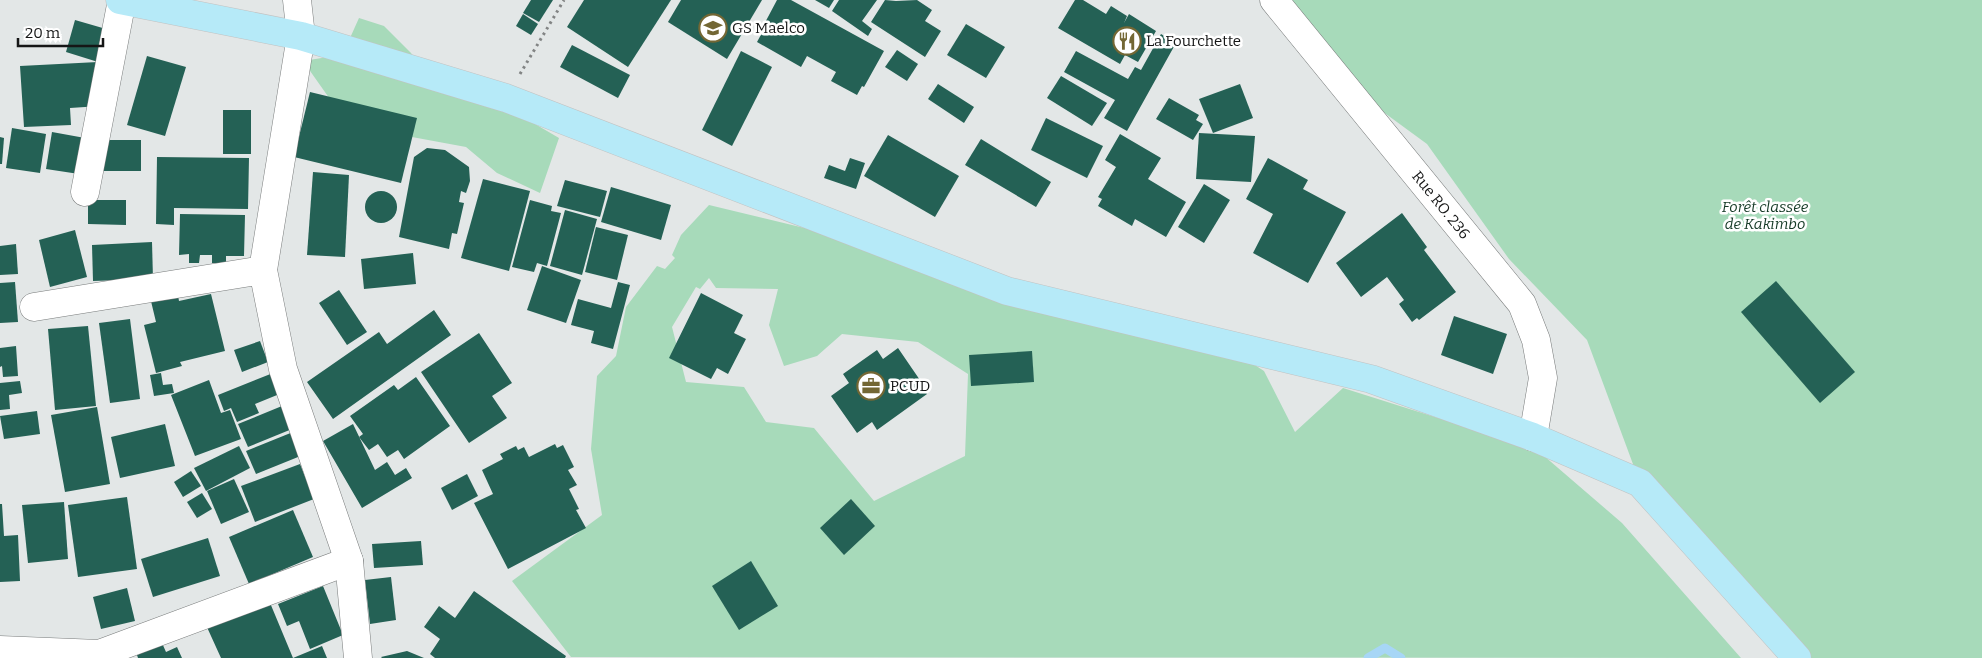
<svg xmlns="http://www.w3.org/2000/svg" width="1982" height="658" font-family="Bitter,serif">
	<rect width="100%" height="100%" fill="#e3e7e7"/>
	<g fill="#a7daba" fill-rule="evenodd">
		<path d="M1272,0H1982V658H1800L1640,483L1587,340L1509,259L1427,144L1293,46Z"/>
		<path d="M359,18L384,26L411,53L434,84L504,106L559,138L540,193L497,173L466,147L374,130L344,119L303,61L334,56L350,38Z"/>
		<path d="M709,205L1020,280L1116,311L1192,324L1264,371L1295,432L1343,388L1536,449L1622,523L1741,658L571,657L512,581L602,515L591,449L597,376L616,356L626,307L657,266L665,269L675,258L672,255L681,235ZM709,278L716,288L778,289L769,325L784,366L817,356L842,334L918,342L968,374L965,456L874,501L814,428L766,422L744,387L686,382L672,327L696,287L700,289Z"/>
	</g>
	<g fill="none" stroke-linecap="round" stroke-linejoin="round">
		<path stroke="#a7d6f6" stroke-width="9" d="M1368,658L1385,648L1401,658"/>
	</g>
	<g fill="#246155">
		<path d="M531,0H553L539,22L523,13Z"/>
		<path d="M584,0H671L628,67L567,27Z"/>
		<path d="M681,0H762L727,59L668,22Z"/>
		<path d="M777,0H791L884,51L864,87L862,86L857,95L831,81L836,72L807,56L801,67L757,42L763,31L761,30Z"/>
		<path d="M815,0H834L829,8Z"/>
		<path d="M839,0H877L862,21L872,29L868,36L832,11Z"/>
		<path d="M885,0L896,1L917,0L932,10L925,21L941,31L925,57L871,22Z"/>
		<path d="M1075,0H1083L1106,14L1111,6L1127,16L1124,23L1129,14L1156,31L1138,62L1125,55L1120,64L1058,28Z"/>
		<path d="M523,14L538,24L531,35L516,26Z"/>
		<path d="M75,20L113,31L100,106L70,108L71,125L24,127L20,66L98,62L66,52Z"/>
		<path d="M966,24L1005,47L986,78L947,55Z"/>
		<path d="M1161,34L1176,43L1127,131L1104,118L1115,100L1064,72L1076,51L1128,79L1135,67L1141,70Z"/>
		<path d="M572,45L630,75L618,98L560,67Z"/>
		<path d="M897,50L918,64L907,81L885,67Z"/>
		<path d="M741,51L772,67L732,146L702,130Z"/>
		<path d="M147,56L186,67L165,136L127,125Z"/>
		<path d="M1061,76L1107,103L1092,126L1047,98Z"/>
		<path d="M938,84L974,107L964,123L928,99Z"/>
		<path d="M1240,84L1253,118L1213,133L1199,99Z"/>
		<path d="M310,92L417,118L401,183L294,157Z"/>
		<path d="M1169,98L1199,115L1196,120L1203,124L1193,140L1156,119Z"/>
		<rect x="223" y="110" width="28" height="44"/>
		<path d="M1046,118L1103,146L1087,178L1031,150Z"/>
		<path d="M12,128L46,134L40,173L6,168Z"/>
		<path d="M52,132L85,138L79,174L46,169Z"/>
		<path d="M1199,133L1255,136L1251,182L1196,179Z"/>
		<path d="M1120,134L1161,158L1148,179L1186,202L1166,237L1135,219L1132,226L1098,206L1102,199L1098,197L1116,167L1105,160Z"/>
		<path d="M888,135L959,176L935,217L864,176Z"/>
		<path d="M0,137L4,138L2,164H0Z"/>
		<path d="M981,139L1051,182L1036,207L965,165Z"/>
		<rect x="99" y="140" width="42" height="31"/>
		<path d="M427,148L445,150L469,167L470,181L466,193L461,191L459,202L464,203L457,234L452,233L449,249L399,237L414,157Z"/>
		<path d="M157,157L249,158L248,209L174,208V225L156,224Z"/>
		<path d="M850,158L865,163L856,189L824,178L829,165L845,171Z"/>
		<path d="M1268,158L1308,180L1303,189L1346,212L1308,283L1253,253L1273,214L1246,199Z"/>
		<path d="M313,172L349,175L345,257L307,255Z"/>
		<path d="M483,179L530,191L509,271L461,258Z"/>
		<path d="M565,180L607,191L600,217L557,206Z"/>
		<path d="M1204,184L1230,200L1204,243L1178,227Z"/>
		<path d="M611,187L671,205L661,240L601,222Z"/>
		<circle cx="381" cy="207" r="16"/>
		<path d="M88,200H126V225L88,224Z"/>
		<path d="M530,200L552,206L551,211L561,213L547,266L537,263L534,272L512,267Z"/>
		<path d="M565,210L597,219L582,275L550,266Z"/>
		<path d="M1402,213L1427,247L1424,250L1456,292L1419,320L1417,318L1412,322L1399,304L1404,300L1387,277L1361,297L1336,263Z"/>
		<path d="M180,214L245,215L244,256H226V263H212V255H200L199,263H189V254L179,255Z"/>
		<path d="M596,227L628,235L617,280L585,272Z"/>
		<path d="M75,230L87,277L50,287L39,240Z"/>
		<path d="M152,242L153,279L93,281L92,245Z"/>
		<path d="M16,244L18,274L0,275V246Z"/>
		<path d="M413,253L416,284L364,289L361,259Z"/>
		<path d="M542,266L581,280L566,323L527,310Z"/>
		<path d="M1776,281L1855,372L1820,403L1741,312Z"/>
		<path d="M15,282L18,322L0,323V283Z"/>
		<path d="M618,282L630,285L613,349L591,343L594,331L571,325L578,299L611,308Z"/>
		<path d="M177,290L179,301L211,294L225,351L180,362L182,366L156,373L144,325L156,322L150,297Z"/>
		<path d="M339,290L367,332L347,345L319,303Z"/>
		<path d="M701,293L743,315L734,333L746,339L728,374L717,368L711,379L669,358Z"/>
		<path d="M434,310L451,335L333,419L307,382L379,332L387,344Z"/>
		<path d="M1454,316L1507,334L1493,374L1441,355Z"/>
		<path d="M130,319L140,399L110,403L99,323Z"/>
		<path d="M88,326L96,406L55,410L48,329Z"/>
		<path d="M479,333L512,383L492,396L507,418L469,443L421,372Z"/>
		<path d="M260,341L268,362L242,372L234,350Z"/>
		<path d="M16,346L18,376L3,377L2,366L0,367V348Z"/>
		<path d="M898,348L924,386L922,387L927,394L877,430L872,422L857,433L831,396L849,383L843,374L877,350L883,359Z"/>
		<path d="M1032,351L1034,382L971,386L969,355Z"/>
		<path d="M161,373L163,385L172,384L174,393L154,396L150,375Z"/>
		<path d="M273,373L282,393L255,404L259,413L237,422L231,408L224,411L218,395Z"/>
		<path d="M416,377L450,426L404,459L398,450L387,457L378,444L369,450L359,437L363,434L350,416L394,385L398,390Z"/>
		<path d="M209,380L221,413L230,410L241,439L195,456L171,395Z"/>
		<path d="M20,381L22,393L9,395L10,409L0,410V383Z"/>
		<path d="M282,406L292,429L248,447L238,424Z"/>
		<path d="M97,407L110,484L65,492L51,415Z"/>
		<path d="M37,411L40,434L4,439L0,416Z"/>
		<path d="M165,424L175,466L120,478L111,437Z"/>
		<path d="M353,424L375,470L387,462L395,475L406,468L412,478L362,508L323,441Z"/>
		<path d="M293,432L303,455L256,474L246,451Z"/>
		<path d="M555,444L557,448L563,445L574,467L568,470L577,485L569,489L579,509L576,510L586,528L508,569L474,503L493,494L482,470L503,459L500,454L516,446L518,450L524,447L529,457Z"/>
		<path d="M239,446L250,468L206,491L194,468Z"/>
		<path d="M300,464L314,499L255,522L241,486Z"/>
		<path d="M191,471L201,486L183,497L174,482Z"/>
		<path d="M467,474L478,496L452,510L441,488Z"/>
		<path d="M234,479L249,512L221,524L207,491Z"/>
		<path d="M202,493L212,509L197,518L187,502Z"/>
		<path d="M127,497L137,569L78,577L68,505Z"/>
		<path d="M851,499L875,526L844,555L820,528Z"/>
		<path d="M64,502L68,559L28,563L22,505Z"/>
		<path d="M0,504H2L4,536L18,535L20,581L0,582Z"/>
		<path d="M293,510L313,557L249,584L229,537Z"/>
		<path d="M208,538L220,576L153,597L141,559Z"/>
		<path d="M421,541L423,565L374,568L372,544Z"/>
		<path d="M751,561L778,606L739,630L712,586Z"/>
		<path d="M391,577L396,620L370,624L365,580Z"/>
		<path d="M323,586L343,635L310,649L299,621L287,626L278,604Z"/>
		<path d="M127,588L135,621L101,629L93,597Z"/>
		<path d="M474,591L566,656L565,658H435L430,654L440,639L424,627L439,606L455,618Z"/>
		<path d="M268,598L293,658L322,646L327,658H221L206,625Z"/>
		<path d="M162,643L166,652L177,647L182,658H138L137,655Z"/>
		<path d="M407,651L424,658H382L381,657Z"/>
	</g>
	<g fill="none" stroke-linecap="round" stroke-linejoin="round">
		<g stroke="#797c7c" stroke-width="29">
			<g id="minor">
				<path d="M297,0L301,36L263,270L283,369L349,561L358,658"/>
				<path d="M1274,0L1522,304L1536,340L1543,378L1533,437"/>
				<path d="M85,192L122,0"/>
				<path d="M34,307L263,270"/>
				<path d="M0,650L99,654L349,561"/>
			</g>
		</g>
		<g stroke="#c2c2c2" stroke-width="29">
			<path id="major" d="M120,0L301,36L506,98L1007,291L1371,379L1533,437L1640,483L1797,658"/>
		</g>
		<path stroke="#828484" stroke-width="3" stroke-dasharray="2.5 4" stroke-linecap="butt" d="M520,74L564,0"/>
		<use href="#minor" stroke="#fff" stroke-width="28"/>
		<use href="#major" stroke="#b6eaf8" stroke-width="28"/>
	</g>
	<defs>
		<g id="school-ring" transform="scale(1.4375)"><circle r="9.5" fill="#fff" stroke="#736734" stroke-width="1.5"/><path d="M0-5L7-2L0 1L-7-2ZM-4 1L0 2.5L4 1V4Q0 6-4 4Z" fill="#736734"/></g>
		<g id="restaurant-ring" transform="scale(1.4375)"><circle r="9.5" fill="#fff" stroke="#736734" stroke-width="1.5"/><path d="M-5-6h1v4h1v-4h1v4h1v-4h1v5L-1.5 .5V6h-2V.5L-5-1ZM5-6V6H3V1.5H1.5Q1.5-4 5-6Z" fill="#736734"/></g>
		<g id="office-ring" transform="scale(1.4375)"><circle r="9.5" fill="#fff" stroke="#736734" stroke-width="1.5"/><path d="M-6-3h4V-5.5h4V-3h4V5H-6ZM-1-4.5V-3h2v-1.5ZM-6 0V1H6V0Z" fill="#736734"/></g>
	</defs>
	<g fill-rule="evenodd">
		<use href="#school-ring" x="713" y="28"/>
		<use href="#restaurant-ring" x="1127" y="41"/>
		<use href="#office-ring" x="871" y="386"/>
	</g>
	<g text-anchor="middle" stroke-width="5" stroke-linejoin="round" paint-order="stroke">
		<g font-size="15" fill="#151616" stroke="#fff" text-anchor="start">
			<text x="732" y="33">GS Maelco</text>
			<text x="1146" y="46">La Fourchette</text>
			<text x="890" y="391">PCUD</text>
		</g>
		<g font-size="15" fill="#151616" stroke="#fff">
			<text transform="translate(1441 205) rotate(51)" y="5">Rue RO. 236</text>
		</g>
		<g font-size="15" font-style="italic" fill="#153a26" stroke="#fff">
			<text x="1765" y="212">Forêt classée<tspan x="1765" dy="17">de Kakimbo</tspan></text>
		</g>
	</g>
	<path d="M18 38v8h85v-8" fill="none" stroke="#151616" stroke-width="2.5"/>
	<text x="25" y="38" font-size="15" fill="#151616" stroke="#ffffff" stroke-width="4" paint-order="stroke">20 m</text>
</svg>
